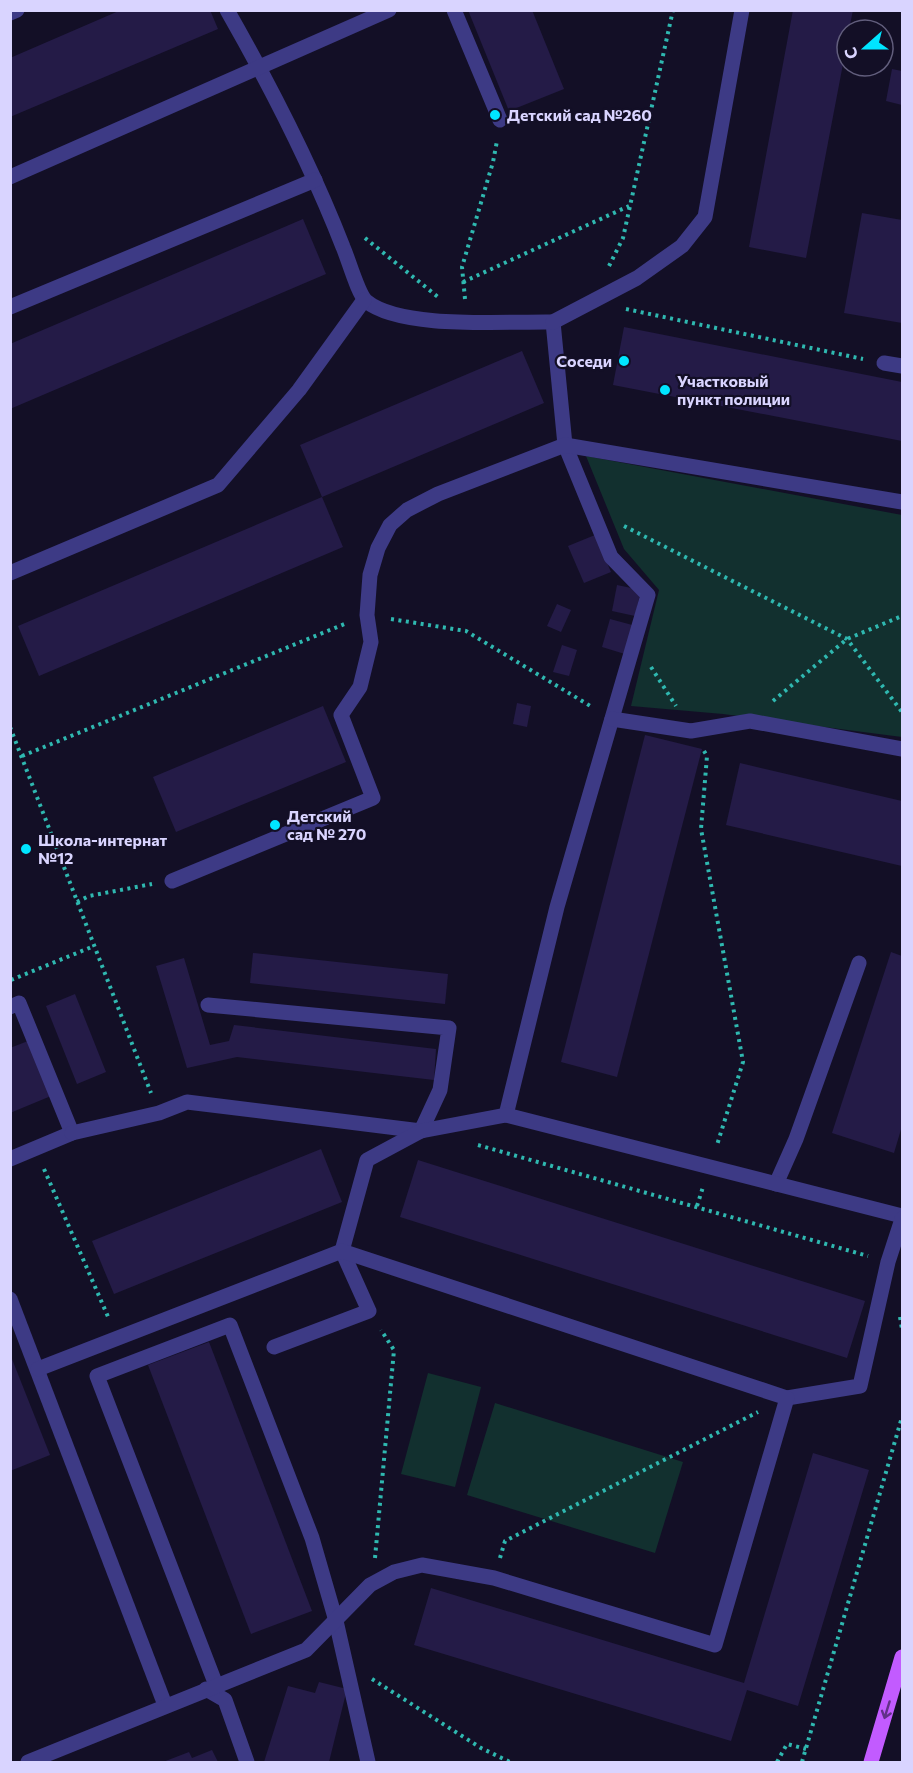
<svg xmlns="http://www.w3.org/2000/svg" width="913" height="1773" font-family="Commissioner,sans-serif">
	<rect width="100%" height="100%" fill="#130f26"/>
	<g fill="#12302f">
		<path d="M586,456L902,515V737L723,714L631,706L659,590L624,549Z"/>
		<path d="M428,1373L481,1387L455,1487L401,1474Z"/>
		<path d="M495,1403L683,1462L655,1553L467,1495Z"/>
	</g>
	<g fill="#241b47">
		<path d="M121,10H210L218,29L10,117V58Z"/>
		<path d="M468,10H532L564,89L509,111Z"/>
		<path d="M793,10H853L849,30H847V43L806,258L749,247Z"/>
		<path d="M892,69L902,71V105L886,101Z"/>
		<path d="M862,213L902,220V323L844,313Z"/>
		<path d="M303,219L326,274L10,409V344Z"/>
		<path d="M624,327L902,382V441L613,385Z"/>
		<path d="M522,351L544,403L322,497L300,445Z"/>
		<path d="M322,497L343,547L39,676L18,626Z"/>
		<path d="M595,535L611,572L584,583L568,546Z"/>
		<path d="M617,585L641,590L635,616L612,611Z"/>
		<path d="M557,604L571,610L561,632L547,626Z"/>
		<path d="M610,619L636,626L628,655L602,647Z"/>
		<path d="M562,645L577,650L569,676L553,672Z"/>
		<path d="M517,703L531,706L527,727L513,724Z"/>
		<path d="M323,706L346,762L176,832L153,777Z"/>
		<path d="M645,735L702,749L617,1077L561,1062Z"/>
		<path d="M740,763L902,801V866L726,825Z"/>
		<path d="M891,952L902,956V1126L894,1153L832,1133Z"/>
		<path d="M253,953L448,974L445,1004L250,983Z"/>
		<path d="M184,958L210,1045L229,1041L234,1025L436,1049L434,1080L237,1057L187,1068L156,966Z"/>
		<path d="M75,994L106,1072L77,1084L46,1006Z"/>
		<path d="M28,1041L51,1096L10,1113V1048Z"/>
		<path d="M321,1149L342,1202L114,1294L92,1241Z"/>
		<path d="M418,1160L865,1301L847,1358L400,1217Z"/>
		<path d="M209,1342L312,1611L251,1634L148,1365Z"/>
		<path d="M10,1354L50,1455L10,1471Z"/>
		<path d="M813,1453L869,1470L798,1706L747,1690L731,1741L414,1645L431,1588L744,1683Z"/>
		<path d="M319,1682L347,1689L329,1762H264L288,1686L315,1693Z"/>
		<path d="M212,1750L218,1762H163L189,1752L192,1758Z"/>
	</g>
	<g fill="none" stroke-linecap="round" stroke-linejoin="round">
		<g stroke="#2fb8b0" stroke-width="4" stroke-dasharray="3 4.5" stroke-linecap="butt">
			<path d="M365,238L438,297"/>
			<path d="M609,266L623,238L673,10"/>
			<path d="M463,282L629,206"/>
			<path d="M465,299L462,267L493,162L497,141"/>
			<path d="M626,309L863,359"/>
			<path d="M624,526L847,639L902,712"/>
			<path d="M391,619L466,631L592,707"/>
			<path d="M651,667L676,706"/>
			<path d="M773,701L847,639L902,616"/>
			<path d="M10,727L151,1093"/>
			<path d="M704,751L707,756L701,829L743,1062L717,1145"/>
			<path d="M22,756L347,623"/>
			<path d="M77,902L89,896L152,884"/>
			<path d="M11,980L94,946"/>
			<path d="M478,1145L868,1256"/>
			<path d="M44,1169L109,1319"/>
			<path d="M697,1206L703,1187"/>
			<path d="M900,1317L902,1329"/>
			<path d="M375,1558L394,1350L381,1330"/>
			<path d="M500,1558L505,1541L758,1412"/>
			<path d="M372,1679L481,1748L510,1762"/>
			<path d="M777,1762L787,1744L806,1749"/>
			<path d="M802,1762L902,1417"/>
		</g>
		<g stroke="#3d3a85" stroke-width="15">
			<path d="M227,10C271,87 311,165 343,247C348,258 358,294 366,301C401,330 507,321 553,322L565,445L611,557L648,595L557,907L506,1115"/>
			<path d="M454,10L500,120"/>
			<path d="M10,13L17,10"/>
			<path d="M10,177L389,10"/>
			<path d="M10,307L315,180"/>
			<path d="M553,322L637,278L682,246L705,217L742,10"/>
			<path d="M884,363L902,366"/>
			<path d="M10,573L218,485L299,390L364,300"/>
			<path d="M612,719L691,731L750,721L902,749"/>
			<path d="M172,881L373,798L341,715L360,687L371,642L367,615L370,575L378,548L390,525L407,510L438,494L565,445L902,502"/>
			<path d="M10,1007L19,1003L72,1133L10,1159"/>
			<path d="M72,1133L159,1113L187,1102L421,1131L440,1090L449,1028L208,1005"/>
			<path d="M776,1184L796,1139L859,963"/>
			<path d="M10,1299L165,1705"/>
			<path d="M274,1347L369,1311L342,1251L367,1160L421,1131L506,1115L902,1216"/>
			<path d="M787,1398L860,1386L888,1262L902,1219"/>
			<path d="M216,1685L97,1376L230,1325L312,1538L336,1621L368,1762"/>
			<path d="M206,1689L225,1700L247,1762"/>
			<path d="M28,1762L306,1650L370,1585L394,1572L422,1565L494,1578L715,1645L787,1398L342,1251L38,1369"/>
		</g>
		<path stroke="#c25bff" stroke-width="15" d="M871,1762L902,1657"/>
	</g>
	<defs><path id="oneway-shaft" d="M-6 0H5M1.5-3L5.5 0L1.5 3" fill="none" stroke-width="1.6" stroke-linecap="round" stroke-linejoin="round" transform="scale(1.5)"/></defs>
	<use stroke="#623188" href="#oneway-shaft" transform="translate(887 1710) rotate(107)"/>
	<g fill="#00e5ff" stroke="#130f26" stroke-width="2">
		<circle cx="495" cy="115" r="6"/>
		<circle cx="624" cy="361" r="6"/>
		<circle cx="665" cy="390" r="6"/>
		<circle cx="275" cy="825" r="6"/>
		<circle cx="26" cy="849" r="6"/>
	</g>
	<g text-anchor="middle" stroke-width="4.5" stroke-linejoin="round" paint-order="stroke">
		<g font-size="16" font-weight="bold" fill="#d9d4ff" stroke="#130f26" text-anchor="start">
			<text x="507" y="121">Детский сад №260</text>
			<text x="612" y="367" text-anchor="end">Соседи</text>
			<text x="677" y="387">Участковый<tspan x="677" dy="18">пункт полиции</tspan></text>
			<text x="287" y="822">Детский<tspan x="287" dy="18">сад № 270</tspan></text>
			<text x="38" y="846">Школа-интернат<tspan x="38" dy="18">№12</tspan></text>
		</g>
	</g>
	<rect width="913" height="1773" fill="none" stroke="#d9d4ff" stroke-width="24"/>
	<g transform="translate(865 48) rotate(249)"><circle r="28" fill="#130f26" stroke="#625e7d" stroke-width="1.5"/>
	<path d="M0-4.5L10 22L0 15L-10 22Z" fill="#00e5ff"/>
	<text y="-9" font-size="16" font-weight="bold" text-anchor="middle" fill="#d9d4ff">С</text>
	</g>
</svg>
